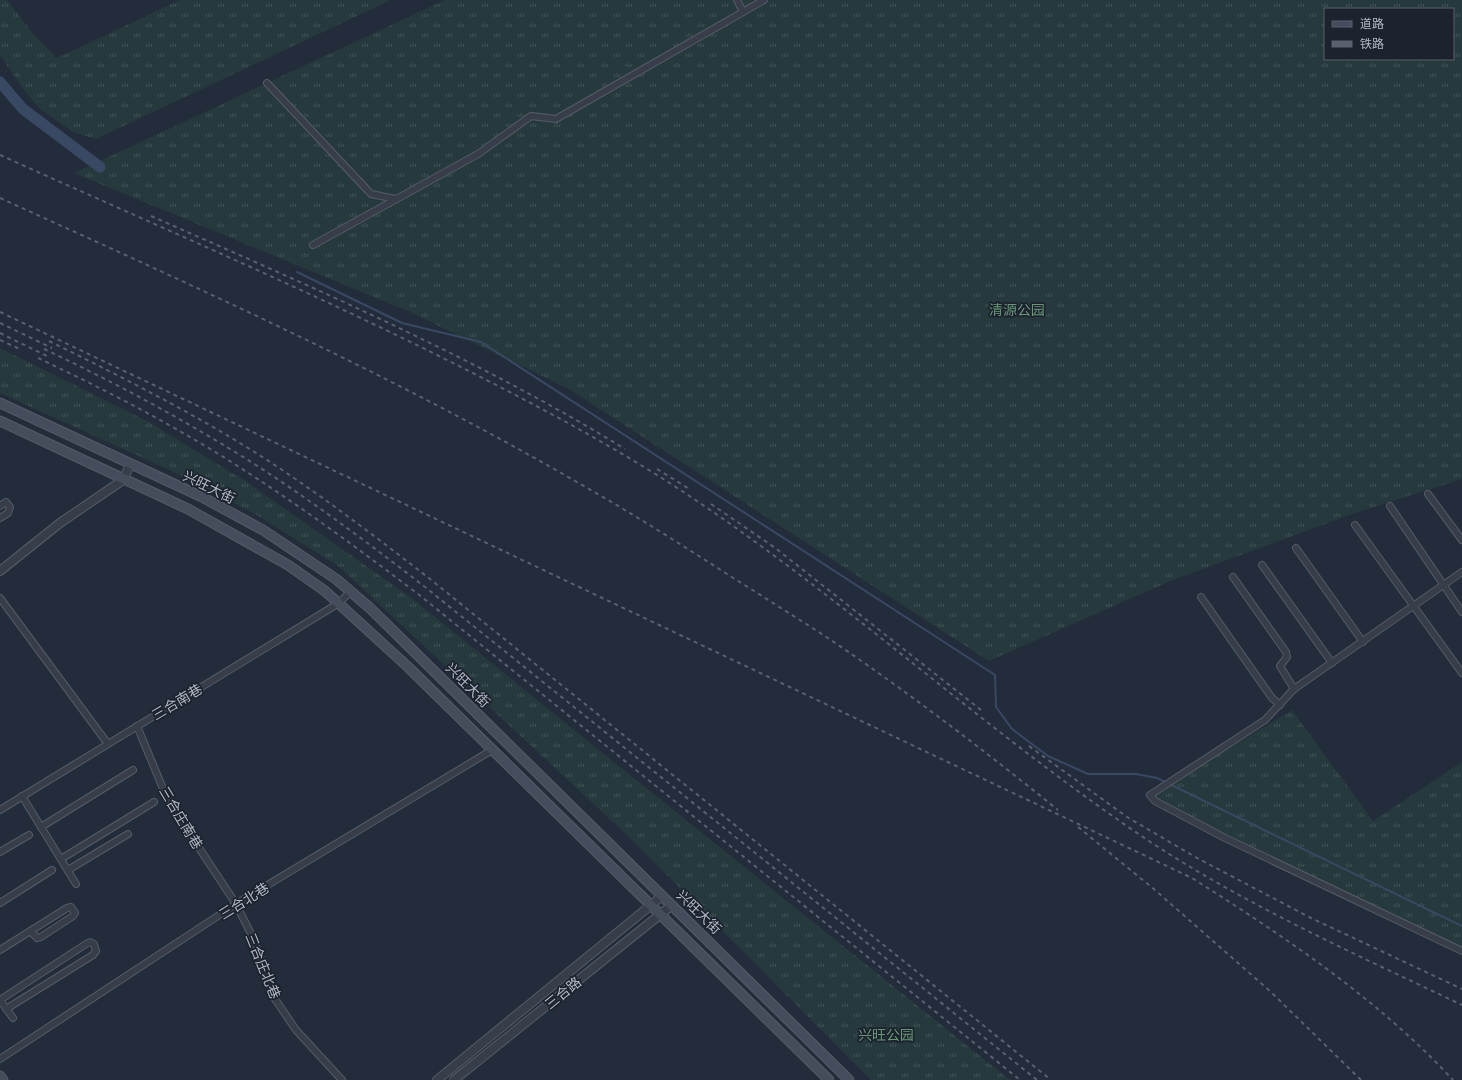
<svg xmlns="http://www.w3.org/2000/svg" width="1462" height="1080" font-family="'Work Sans','Noto Sans SC',sans-serif">
	<defs>
		<pattern id="grass-tufts" width="24" height="20" patternUnits="userSpaceOnUse"><rect width="24" height="20" fill="#26393c"/><path d="M3 7l-1-3M5 7V3M7 7l1-3M15 17l-1-3M17 17v-4M19 17l1-3" fill="none" stroke="#435457"/></pattern>
	</defs>
	<rect width="100%" height="100%" fill="#232c3a"/>
	<g fill="url(#grass-tufts)" fill-rule="evenodd">
		<path d="M0,0H7L34,35L57,58L180,0H391L96,139L73,132L40,109L24,90L0,55Z"/>
		<path d="M445,0H1462V479L1355,513L1173,580L989,661L567,388L410,312L74,173ZM1325,9H1453V59H1325Z"/>
		<path d="M0,348L147,421L247,482L413,599L615,763L1010,1080H871L630,838L338,566L255,514L176,473L0,393Z"/>
		<path d="M1292,710L1373,821L1462,762V954L1151,796Z"/>
	</g>
	<g fill="none" stroke-linecap="round" stroke-linejoin="round">
		<path stroke="#394863" stroke-width="2" d="M297,272L402,323L481,342L995,675L996,707L1012,729L1048,756L1088,774H1136L1157,778L1462,926"/>
		<path stroke="#394863" stroke-width="11" d="M0,82L23,109L100,167"/>
		<g stroke="#555c68" stroke-width="8">
			<g id="minor">
				<path d="M737,0L743,12"/>
				<path d="M267,83L371,194L396,199"/>
				<path d="M313,245L478,154L531,116L556,119L764,0"/>
				<path d="M1428,494L1462,540"/>
				<path d="M0,506L6,502L10,507L8,513L0,518"/>
				<path d="M1390,506L1462,612"/>
				<path d="M1355,525L1462,673"/>
				<path d="M1296,548L1363,642"/>
				<path d="M1262,565L1332,663"/>
				<path d="M1462,572L1294,689L1265,720L1150,795L1155,801L1225,838L1462,951"/>
				<path d="M1233,577L1286,652L1287,657L1280,666L1294,689"/>
				<path d="M1201,597L1272,698L1280,705"/>
				<path d="M0,598L108,744"/>
				<path d="M137,726L164,791L176,813L236,904L254,940L275,999L296,1030L342,1080"/>
				<path d="M22,796L76,884"/>
				<path d="M0,810L339,603L351,591"/>
				<path d="M41,827L133,770"/>
				<path d="M0,852L29,835"/>
				<path d="M61,859L154,802"/>
				<path d="M68,870L128,834"/>
				<path d="M0,903L52,870"/>
				<path d="M0,950L67,908L71,907L75,913L73,916L41,937L37,938L30,931"/>
				<path d="M0,1000L86,944L90,942L94,944L96,951L93,955L6,1009"/>
				<path d="M0,1000L13,1018"/>
				<path d="M0,1059L236,904L492,750"/>
			</g>
		</g>
		<g stroke="#555c68" stroke-width="10">
			<g id="tertiary">
				<path d="M0,571L60,523L123,480L130,465"/>
				<path d="M437,1080L662,896"/>
				<path d="M454,1080L672,905"/>
			</g>
		</g>
		<g stroke="#555c68" stroke-width="11">
			<g id="secondary">
				<path d="M0,403L202,497L263,530L336,579L370,608L849,1080"/>
				<path d="M0,421L188,509L288,565L325,591L407,666L829,1080"/>
				<path d="M0,1076L3,1080"/>
			</g>
		</g>
		<use href="#minor" stroke="#373e4a" stroke-width="6"/>
		<use href="#tertiary" stroke="#373e4a" stroke-width="8"/>
		<use href="#secondary" stroke="#454d5d" stroke-width="9"/>
		<g stroke="#596171" stroke-width="2" stroke-dasharray="4 4" stroke-linecap="butt">
			<path d="M0,155C153,224 308,290 457,365C536,405 614,446 688,495C849,602 991,736 1152,843C1250,907 1357,955 1462,1005"/>
			<path d="M0,198C194,286 390,374 575,481C627,510 677,542 727,574C762,596 797,618 831,640C909,693 985,751 1058,810"/>
			<path d="M151,216C312,287 475,357 625,449"/>
			<path d="M0,312L1192,878C1285,937 1378,999 1453,1080"/>
			<path d="M0,323L52,348"/>
			<path d="M0,333L49,357"/>
			<path d="M0,340L22,350"/>
			<path d="M49,341C122,377 195,414 264,458C321,495 376,537 430,579L1051,1080"/>
			<path d="M44,349C118,384 190,423 259,467C316,504 371,545 425,587L1037,1080"/>
			<path d="M38,358C112,393 185,431 253,476C310,513 364,553 418,594L1020,1080"/>
			<path d="M657,469L691,490"/>
			<path d="M711,504L774,547L981,710"/>
			<path d="M1029,746L1127,817L1197,858L1311,918L1462,989"/>
			<path d="M1078,827L1155,890L1271,992L1361,1080"/>
		</g>
	</g>
	<g text-anchor="middle" stroke-width="3.5" stroke-linejoin="round" paint-order="stroke">
		<g font-size="14" fill="#6a9677" stroke="#1c232f">
			<text x="1017" y="315">清源公园</text>
			<text x="886" y="1040">兴旺公园</text>
		</g>
		<g font-size="14" fill="#b2b9c6" stroke="#1c232f">
			<text transform="translate(209 487) rotate(26)" y="5">兴旺大街</text>
			<text transform="translate(468 685) rotate(45)" y="5">兴旺大街</text>
			<text transform="translate(177 702) rotate(-31)" y="5">三合南巷</text>
			<text transform="translate(181 818) rotate(59)" y="5">三合庄南巷</text>
			<text transform="translate(244 901) rotate(-32)" y="5">三合北巷</text>
			<text transform="translate(699 912) rotate(44)" y="5">兴旺大街</text>
			<text transform="translate(263 966) rotate(68)" y="5">三合庄北巷</text>
			<text transform="translate(563 993) rotate(-39)" y="5">三合路</text>
		</g>
	</g>
	<rect x="1324" y="8" width="130" height="52" fill="#1c232f" stroke="#585f6b"/>
	<rect x="1332" y="21" width="20" height="6" fill="#454d5d" stroke="#585f6b"/>
	<text x="1360" y="28" font-size="12" fill="#b2b9c6">道路</text>
	<rect x="1332" y="41" width="20" height="6" fill="#596171" stroke="#585f6b"/>
	<text x="1360" y="48" font-size="12" fill="#b2b9c6">铁路</text>
</svg>
